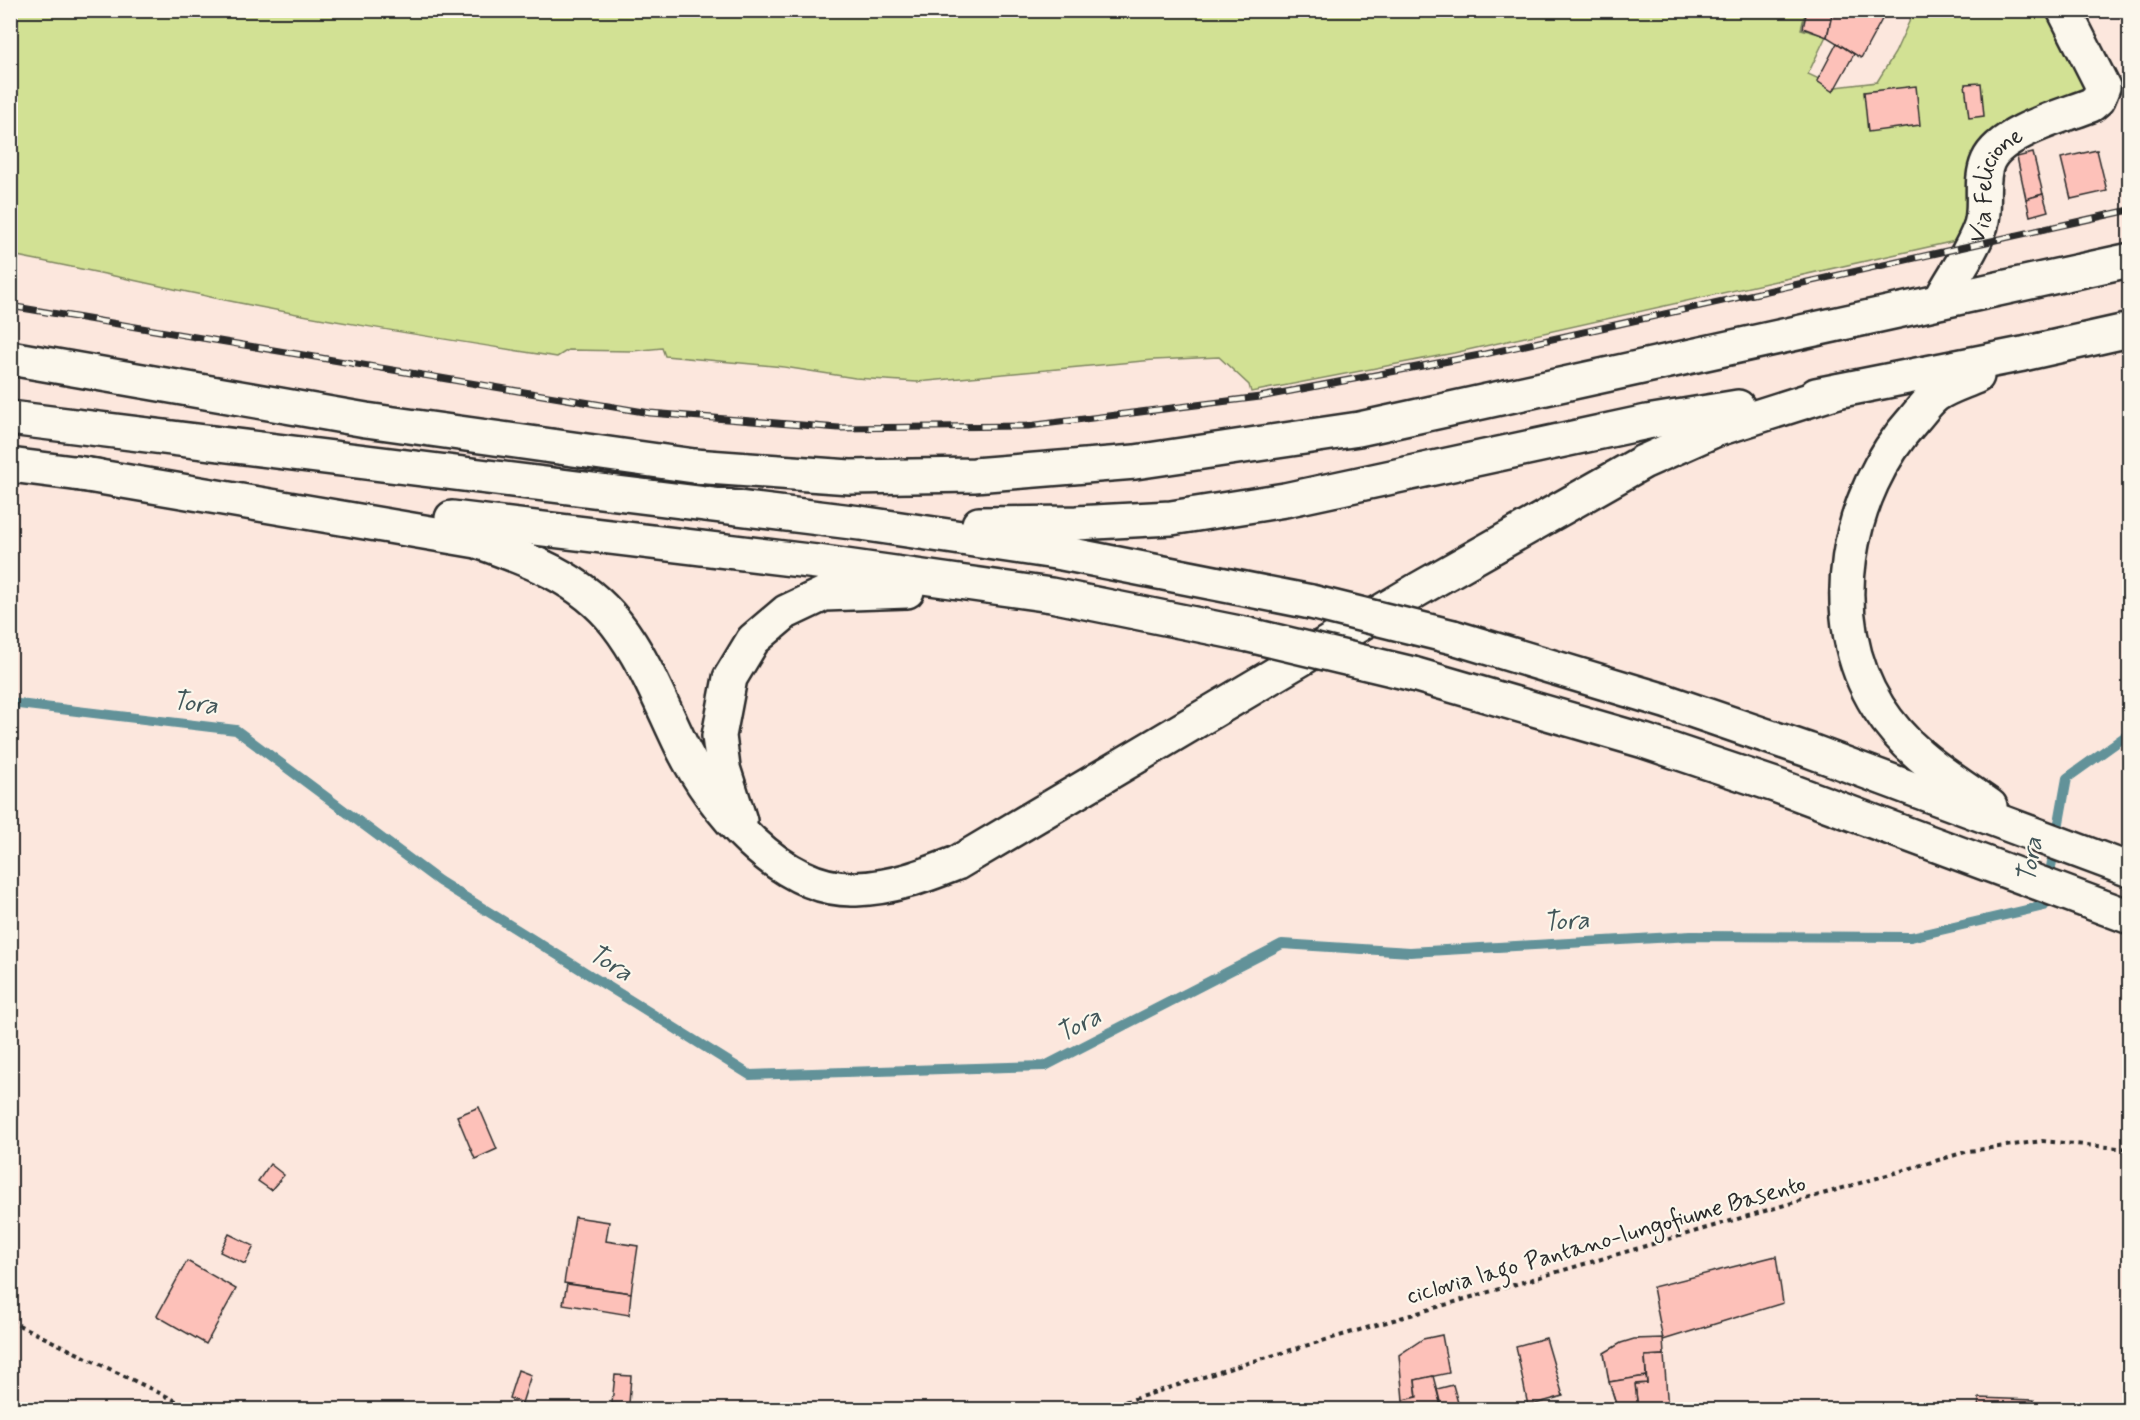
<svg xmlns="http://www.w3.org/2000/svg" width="2140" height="1420" font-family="Mynerve,sans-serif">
	<rect width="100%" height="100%" fill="#fce7dd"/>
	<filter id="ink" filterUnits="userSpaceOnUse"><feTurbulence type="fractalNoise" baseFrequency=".0167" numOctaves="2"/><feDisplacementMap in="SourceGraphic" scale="12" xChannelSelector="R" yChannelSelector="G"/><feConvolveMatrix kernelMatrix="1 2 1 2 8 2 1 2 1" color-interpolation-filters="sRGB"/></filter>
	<g filter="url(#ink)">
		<path fill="#d2e194" stroke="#7e8660" stroke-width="1.5" d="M1806,10L1801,29L1826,36L1808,74L1836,87L1877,82L1895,53L1914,11L2053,10L2099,83L2006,130L1964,239L1454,353L1251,392L1249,385L1219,357L1154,360L917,382L855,378L784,367L665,356L662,348L632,351L568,350L557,357C444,339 332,322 220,299C150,284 81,268 11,255L10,11Z"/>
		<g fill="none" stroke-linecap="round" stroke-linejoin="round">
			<path stroke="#629299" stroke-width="10" d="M10,703L236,730L439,881L750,1075L1045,1066L1282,944L1410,952L1691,936L1911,937L2044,906L2067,778L2130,733"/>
		</g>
		<g fill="#fdc1b9" stroke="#2b2b2b" stroke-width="1.5">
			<path d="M1807,10H1833L1827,37L1803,28Z"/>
			<path d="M1833,10H1887L1861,58L1827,37Z"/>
			<path d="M1837,43L1854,54L1833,92L1817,81Z"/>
			<path d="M1981,83L1984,116L1969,118L1965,84Z"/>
			<path d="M1916,86L1920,125L1868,132L1864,92Z"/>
			<path d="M2097,150L2107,191L2071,199L2061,158Z"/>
			<path d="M2033,153L2043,194L2026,199L2017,157Z"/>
			<path d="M2043,194L2048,211L2030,216L2026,199Z"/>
			<path d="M479,1107L497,1149L475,1159L457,1116Z"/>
			<path d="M270,1164L284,1175L271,1190L258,1181Z"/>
			<path d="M575,1217L609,1222L606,1241L638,1246L631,1293L564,1283Z"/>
			<path d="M229,1234L254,1246L245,1264L220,1252Z"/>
			<path d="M1776,1256L1783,1303L1663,1340L1653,1287Z"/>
			<path d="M187,1261L236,1289L206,1344L157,1316Z"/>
			<path d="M567,1284L631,1293L629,1315L563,1304Z"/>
			<path d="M1442,1335L1449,1373L1415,1380L1417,1397L1403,1400L1399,1355L1423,1339Z"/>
			<path d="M1546,1338L1563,1396L1528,1406L1516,1346Z"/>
			<path d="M1663,1338L1664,1355L1645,1356L1646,1376L1609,1382L1604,1353L1621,1343L1634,1339Z"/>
			<path d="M1664,1355L1668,1410H1638L1635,1384L1647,1383L1645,1356Z"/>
			<path d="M518,1370L531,1375L522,1403L509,1398Z"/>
			<path d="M615,1375L631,1376L629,1404L612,1403Z"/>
			<path d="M1433,1376L1442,1410H1404L1403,1400L1417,1397L1415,1380Z"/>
			<path d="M1646,1376L1647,1383L1635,1384L1638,1410H1618L1609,1382Z"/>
			<path d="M1453,1385L1460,1410H1442L1437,1389Z"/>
			<path d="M1979,1398L2034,1400V1410H1978Z"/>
			<path d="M1837,1403L1839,1410H1806Z"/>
		</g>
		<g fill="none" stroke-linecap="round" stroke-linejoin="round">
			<g stroke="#2b2b2b" stroke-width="38">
				<g id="minor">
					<path id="s1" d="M1940,301C1953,276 1972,252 1981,225C1987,204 1979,181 1988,161C2001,132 2063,116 2091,105L2098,99L2103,87L2064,10"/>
				</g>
			</g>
			<g stroke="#2b2b2b" stroke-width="38">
				<path id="major" d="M10,358L366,420L694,466L850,477L974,475L1135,462L1359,429L2130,260"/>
			</g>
			<g stroke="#2b2b2b" stroke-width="38">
				<g id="highway">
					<path d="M1977,376C1964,382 1947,387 1936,395C1928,401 1921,411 1914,419C1846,494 1822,618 1878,707C1908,754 1946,775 1990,806"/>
					<path d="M1816,395L2023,354L2130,330"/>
					<path d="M10,418L860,523L1062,553L1311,602"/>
					<path d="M10,465L97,476"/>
					<path d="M76,473L477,541C528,559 581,578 616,623C645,660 661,704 682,747C712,808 781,892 856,889C892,888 924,876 957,863L1419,589L1643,462L1715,430L1838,391"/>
					<path d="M452,518L817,562L1051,595L1249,635"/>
					<path d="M979,524L1076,523L1171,518L1285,500L1647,422L1738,407"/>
					<path d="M1453,637L1665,701L1808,750L2130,870"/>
					<path d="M1413,674L1644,741L1775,785L2130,917"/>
					<path d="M740,821L723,768L719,736L730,678L753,640L786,612L824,594L907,591"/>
				</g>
			</g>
			<g stroke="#2b2b2b" stroke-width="4" stroke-dasharray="4.5 4.5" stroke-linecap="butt">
				<path d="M10,1321L195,1410"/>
				<path d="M1099,1410L1254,1361L1969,1151L2042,1141L2130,1149"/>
			</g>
			<use href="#minor" stroke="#fbf7ec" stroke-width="33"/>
			<use href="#major" stroke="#fbf7ec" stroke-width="33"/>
			<use href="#highway" stroke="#fbf7ec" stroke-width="33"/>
			<g stroke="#2b2b2b" stroke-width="7">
				<path id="rail" d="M10,306L650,413L839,428L1028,426L1260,397L1485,354L2130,210"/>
			</g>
			<use href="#rail" stroke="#fbf7ec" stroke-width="4.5" stroke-dasharray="14" stroke-linecap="butt"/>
			<g stroke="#2b2b2b" stroke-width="38" stroke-linecap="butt">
				<g id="highway-bridge">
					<path d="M1311,602L1453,637"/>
					<path d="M1249,635L1413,674"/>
				</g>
			</g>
			<use href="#highway-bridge" stroke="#fbf7ec" stroke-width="33"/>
		</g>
	</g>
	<g text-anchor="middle" stroke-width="4.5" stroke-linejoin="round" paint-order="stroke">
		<g font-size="24" fill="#2b2b2b" stroke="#fbf7ec">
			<text dy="8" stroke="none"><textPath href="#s1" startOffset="132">Via Felicione</textPath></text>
			<text transform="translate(1606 1239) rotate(-16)" y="8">ciclovia lago Pantano-lungofiume Basento</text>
		</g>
		<g font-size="26" font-style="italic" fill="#425659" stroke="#fbf7ec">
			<text transform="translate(195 702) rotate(7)" y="9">Tora</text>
			<text transform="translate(2029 860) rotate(-80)" y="9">Tora</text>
			<text transform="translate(1566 920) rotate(-3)" y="9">Tora</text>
			<text transform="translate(611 962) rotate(32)" y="9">Tora</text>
			<text transform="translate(1078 1024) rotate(-27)" y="9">Tora</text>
		</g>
	</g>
	<rect width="2140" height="1420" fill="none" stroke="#fbf7ec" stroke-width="36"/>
	<rect x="18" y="18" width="2104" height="1384" fill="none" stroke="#2b2b2b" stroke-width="2" filter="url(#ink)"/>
</svg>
